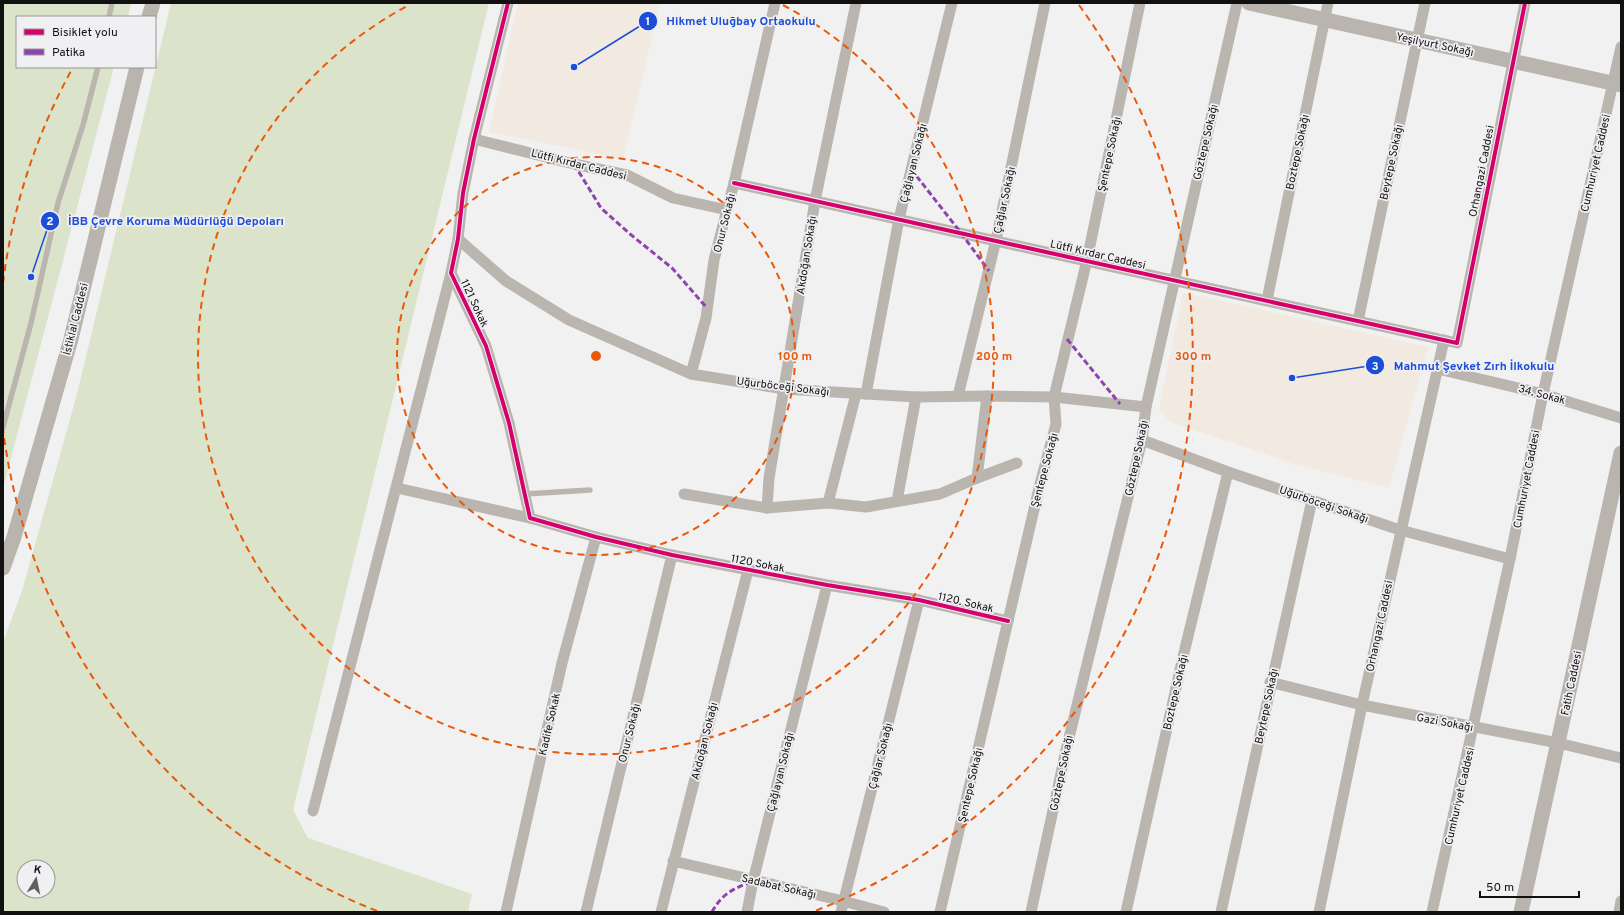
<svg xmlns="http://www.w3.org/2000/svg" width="1624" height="915" font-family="Overpass,sans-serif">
	<rect width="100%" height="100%" fill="#f1f1f2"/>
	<g fill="#f2eae0">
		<path d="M518,3H660L623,159L489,132Z"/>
		<path d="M1183,293L1206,297L1428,347L1389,488L1300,466L1170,422L1159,409Z"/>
	</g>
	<g fill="#dce3cb" fill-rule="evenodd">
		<path d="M3,3H131L128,17H17V67H114L3,488Z"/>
		<path d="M171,3H489L293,810L308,838L472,894L468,912H3V642L22,591L77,394ZM24,867H48V891H24Z"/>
	</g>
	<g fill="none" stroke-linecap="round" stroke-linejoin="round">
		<g stroke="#bab5ae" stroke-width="5.5">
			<path d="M109,17L112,3"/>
			<path d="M3,427L31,323L58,203L83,125L98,67"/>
			<path d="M525,494L590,490"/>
		</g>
		<g stroke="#bab5ae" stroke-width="11">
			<path d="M508,3L474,139L463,193L458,239L451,273L486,346L509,423L530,518L596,537L672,555L827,585L919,600L1008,621"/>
			<path d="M474,139L574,164L627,175L673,198L727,210"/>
			<path d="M734,183L1457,343L1525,3"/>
			<path d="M458,239L506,281L569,320L691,374L784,389L916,397L987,396L1054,397L1146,407"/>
			<path d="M1267,300L1328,3"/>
			<path d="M1358,321L1425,3"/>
			<path d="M1438,369L1543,394L1621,418"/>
			<path d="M691,374L706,318L714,260L734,183L775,3"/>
			<path d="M866,394L899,219L952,3"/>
			<path d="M958,396L996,240L1045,3"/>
			<path d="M1142,440L1228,472L1400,530L1510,559"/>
			<path d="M977,478L1017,463"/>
			<path d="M397,488L530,518"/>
			<path d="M684,494L767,508L828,503L866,507L940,494L977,478L987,396"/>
			<path d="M897,501L916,397"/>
			<path d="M828,503L856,394"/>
			<path d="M767,508L769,478L815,201L856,3"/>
			<path d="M1270,682L1362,705L1558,743L1621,758"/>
			<path d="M313,811L451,273"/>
			<path d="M673,861L843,901L884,912"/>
			<path d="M506,912L562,663L596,537"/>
			<path d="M586,912L672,555"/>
			<path d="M661,912L748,570"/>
			<path d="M747,912L753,881L827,585"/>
			<path d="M841,912L919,600"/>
			<path d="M940,912L1039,488L1056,424L1054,397L1087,260L1140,3"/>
			<path d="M1031,912L1066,750L1142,440L1146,407L1237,3"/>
			<path d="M1126,912L1182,661L1228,472"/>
			<path d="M1221,912L1312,500"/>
			<path d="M1319,912L1362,705L1444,340"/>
			<path d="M1432,912L1510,559L1543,394L1621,47"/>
			<path d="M1619,912L1621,901"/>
		</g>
		<g stroke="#b9b4ad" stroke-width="15">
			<path d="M1249,3L1621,85"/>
			<path d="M149,17L153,3"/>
			<path d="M3,568L14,537L71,339L137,67"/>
			<path d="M1521,912L1621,453"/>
		</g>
		<g stroke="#8e44ad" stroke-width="3" stroke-dasharray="6 3" stroke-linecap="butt">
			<path d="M574,164L601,208L630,234L672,268L707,308"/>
			<path d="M911,169L961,233L989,271"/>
			<path d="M1067,339L1120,404"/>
			<path d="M712,912C722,893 735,888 753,881"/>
		</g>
		<g stroke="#f0f0f3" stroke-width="6">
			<g id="cycleway">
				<path d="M508,3L474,139L463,193L458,239L451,273L486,346L509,423L530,518L596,537L672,555L827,585L919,600L1008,621"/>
				<path d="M734,183L1457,343L1525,3"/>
			</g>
		</g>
		<use href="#cycleway" stroke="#d6006c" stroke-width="4"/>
	</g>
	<g fill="none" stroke="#e8590c" stroke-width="2" stroke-dasharray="7 5">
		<circle cx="596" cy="356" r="199"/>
		<path d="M783 5A398 398 0 1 1 409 5"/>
		<path d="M377 911A597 597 0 0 1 3 429M3 283A597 597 0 0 1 71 71M1079 5A597 597 0 0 1 815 911"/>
	</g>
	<g text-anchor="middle" stroke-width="3.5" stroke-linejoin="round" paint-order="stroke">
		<g font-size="11" fill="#111112" stroke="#f0f0f3">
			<text transform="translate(1435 44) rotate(12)" y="4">Yeşilyurt Sokağı</text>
			<text transform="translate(1205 142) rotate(-77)" y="4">Göztepe Sokağı</text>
			<text transform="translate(1297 152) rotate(-78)" y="4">Boztepe Sokağı</text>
			<text transform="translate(1109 154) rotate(-78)" y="4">Şentepe Sokağı</text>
			<text transform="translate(1391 162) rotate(-78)" y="4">Beytepe Sokağı</text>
			<text transform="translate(913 163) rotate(-76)" y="4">Çağlayan Sokağı</text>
			<text transform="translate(1595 163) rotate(-77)" y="4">Cumhuriyet Caddesi</text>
			<text transform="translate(579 164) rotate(14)" y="4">Lütfi Kırdar Caddesi</text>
			<text transform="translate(1481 171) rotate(-79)" y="4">Orhangazi Caddesi</text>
			<text transform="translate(1004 200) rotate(-78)" y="4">Çağlar Sokağı</text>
			<text transform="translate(724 223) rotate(-76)" y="4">Onur Sokağı</text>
			<text transform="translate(1098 254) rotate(13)" y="4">Lütfi Kırdar Caddesi</text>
			<text transform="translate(806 255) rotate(-81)" y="4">Akdoğan Sokağı</text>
			<text transform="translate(475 303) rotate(65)" y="4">1121 Sokak</text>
			<text transform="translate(75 319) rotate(-76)" y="4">İstiklal Caddesi</text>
			<text transform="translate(783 386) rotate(7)" y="4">Uğurböceği Sokağı</text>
			<text transform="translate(1542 394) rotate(15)" y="4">34. Sokak</text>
			<text transform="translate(1136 458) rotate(-78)" y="4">Göztepe Sokağı</text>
			<text transform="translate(1044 470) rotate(-75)" y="4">Şentepe Sokağı</text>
			<text transform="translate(1526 479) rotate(-79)" y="4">Cumhuriyet Caddesi</text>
			<text transform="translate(1324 504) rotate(19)" y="4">Uğurböceği Sokağı</text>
			<text transform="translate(758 563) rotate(11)" y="4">1120 Sokak</text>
			<text transform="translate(966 602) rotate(13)" y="4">1120. Sokak</text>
			<text transform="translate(1379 626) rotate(-78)" y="4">Orhangazi Caddesi</text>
			<text transform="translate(1571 683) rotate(-78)" y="4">Fatih Caddesi</text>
			<text transform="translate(1175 692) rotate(-77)" y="4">Boztepe Sokağı</text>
			<text transform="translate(1266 706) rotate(-78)" y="4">Beytepe Sokağı</text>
			<text transform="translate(1445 722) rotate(11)" y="4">Gazi Sokağı</text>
			<text transform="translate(549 724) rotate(-77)" y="4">Kadife Sokak</text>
			<text transform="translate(629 733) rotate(-76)" y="4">Onur Sokağı</text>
			<text transform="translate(704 741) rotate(-76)" y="4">Akdoğan Sokağı</text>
			<text transform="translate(880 756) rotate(-76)" y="4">Çağlar Sokağı</text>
			<text transform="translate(780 772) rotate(-76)" y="4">Çağlayan Sokağı</text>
			<text transform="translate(1061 773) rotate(-78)" y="4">Göztepe Sokağı</text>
			<text transform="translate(970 785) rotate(-77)" y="4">Şentepe Sokağı</text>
			<text transform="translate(1459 796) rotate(-77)" y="4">Cumhuriyet Caddesi</text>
			<text transform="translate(779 886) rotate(13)" y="4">Sadabat Sokağı</text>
		</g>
	</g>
	<circle cx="596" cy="356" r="6" fill="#e8590c" stroke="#f0f0f3" stroke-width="2"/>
	<g font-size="12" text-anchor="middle" font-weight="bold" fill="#e8590c" stroke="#f0f0f3" stroke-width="3.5" stroke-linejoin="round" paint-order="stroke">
		<text x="795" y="360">100 m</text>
		<text x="994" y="360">200 m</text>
		<text x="1193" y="360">300 m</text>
	</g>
	<path fill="none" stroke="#1d4ed8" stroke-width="1.5" d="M574 67L648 21M31 277L50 221M1292 378L1375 365"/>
	<g fill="#1d4ed8" stroke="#f0f0f3" stroke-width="1.5">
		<circle cx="574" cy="67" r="4"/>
		<circle cx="31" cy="277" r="4"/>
		<circle cx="1292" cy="378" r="4"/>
		<circle cx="648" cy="21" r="10"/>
		<circle cx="50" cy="221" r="10"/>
		<circle cx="1375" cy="365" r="10"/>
	</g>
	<g font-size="12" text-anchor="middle" font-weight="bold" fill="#fff">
		<text x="648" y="25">1</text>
		<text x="50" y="225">2</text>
		<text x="1375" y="370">3</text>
	</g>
	<g font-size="12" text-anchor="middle" font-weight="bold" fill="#1d4ed8" stroke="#f0f0f3" stroke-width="3.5" stroke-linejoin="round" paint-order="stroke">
		<text x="741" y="25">Hikmet Uluğbay Ortaokulu</text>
		<text x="176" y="225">İBB Çevre Koruma Müdürlüğü Depoları</text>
		<text x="1474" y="370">Mahmut Şevket Zırh İlkokulu</text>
	</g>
	<rect width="1624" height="915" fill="none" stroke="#111112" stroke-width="8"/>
	<rect x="16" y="16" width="140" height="52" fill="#f0f0f3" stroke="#979799"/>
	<rect x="24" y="29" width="20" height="6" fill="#d6006c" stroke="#979799"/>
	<text x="52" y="36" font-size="12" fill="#111112">Bisiklet yolu</text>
	<rect x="24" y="49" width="20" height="6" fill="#8e44ad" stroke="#979799"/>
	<text x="52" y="56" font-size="12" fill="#111112">Patika</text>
	<g transform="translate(36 879) rotate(10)"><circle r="19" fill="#f0f0f3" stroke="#979799"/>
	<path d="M0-3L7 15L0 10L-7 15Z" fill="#5f5f60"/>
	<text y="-6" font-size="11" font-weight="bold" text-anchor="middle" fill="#111112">K</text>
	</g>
	<path d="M1480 891v6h99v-6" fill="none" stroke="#111112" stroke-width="2"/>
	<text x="1486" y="891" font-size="12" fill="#111112" stroke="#f0f0f3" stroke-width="3" paint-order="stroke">50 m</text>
</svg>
